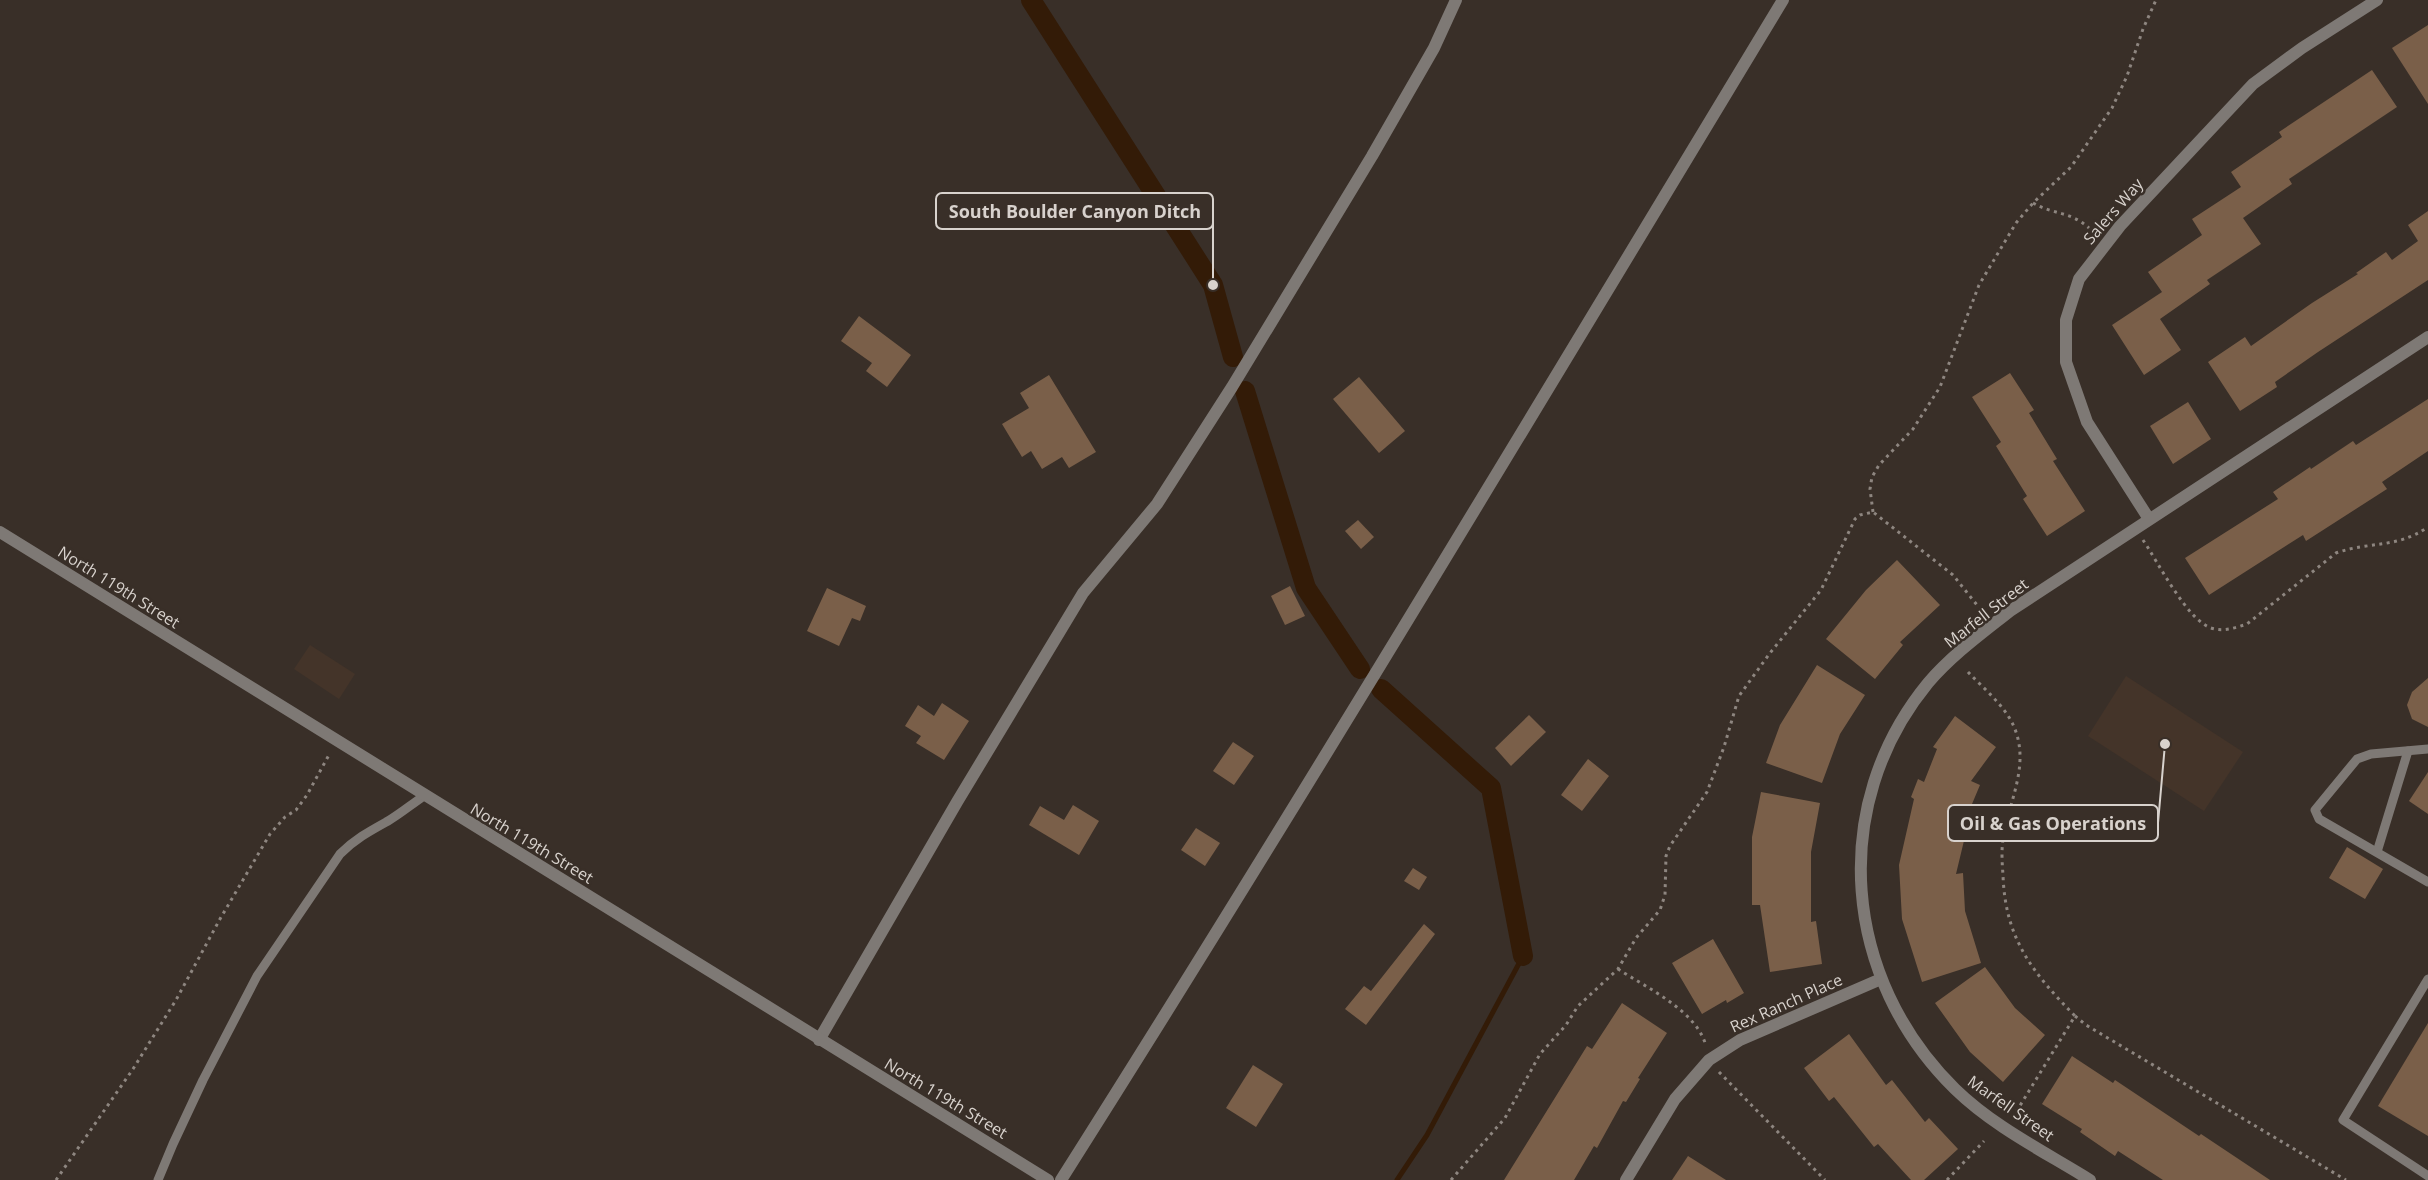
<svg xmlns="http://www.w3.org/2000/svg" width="2428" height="1180" font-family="'Open Sans',sans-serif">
	<rect width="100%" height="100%" fill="#392f28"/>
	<g fill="#443429">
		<path d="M310,645L355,674L339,699L294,669Z"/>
		<path d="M2126,676L2243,752L2204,811L2088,736Z"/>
	</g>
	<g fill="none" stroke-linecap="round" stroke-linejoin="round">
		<path stroke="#331b07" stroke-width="5" d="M1397,1180L1427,1135L1523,956"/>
		<g stroke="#331b07" stroke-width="20">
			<path d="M1031,0L1213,285L1233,357"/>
			<path d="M1245,391L1306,588L1360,669"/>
			<path d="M1381,689L1491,788L1523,956"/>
		</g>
	</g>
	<g fill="#7a5f49">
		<path d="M2428,25V104L2392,48Z"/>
		<path d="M2372,70L2397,107L2289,179L2292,184L2243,218L2261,244L2207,280L2210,284L2160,319L2181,350L2144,375L2112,325L2162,292L2148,272L2202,235L2192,219L2241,187L2231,172L2282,137L2279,132Z"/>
		<path d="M2428,211V280L2318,352L2275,382L2277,387L2240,411L2208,362L2245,337L2251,346L2312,303L2358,274L2356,273L2386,252L2392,260L2418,241L2408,225Z"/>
		<path d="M859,316L911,355L887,387L866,371L872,363L841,341Z"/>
		<path d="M2010,373L2034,410L2029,413L2057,459L2053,461L2085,511L2047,536L2023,499L2027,496L1996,446L2001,442L1972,397Z"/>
		<path d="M1049,375L1096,452L1069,468L1062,457L1042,469L1031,451L1022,457L1002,424L1029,408L1020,393Z"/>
		<path d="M1359,377L1405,431L1379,453L1333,399Z"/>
		<path d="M2428,399V451L2382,482L2387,489L2306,541L2303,535L2209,595L2185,558L2278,499L2273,492L2310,467L2311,469L2353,441L2356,445Z"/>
		<path d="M2188,402L2211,439L2173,464L2150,426Z"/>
		<path d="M1358,520L1374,537L1361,549L1345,531Z"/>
		<path d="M1897,560L1940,605L1900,642L1903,645L1875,679L1826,639L1866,590Z"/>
		<path d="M1290,586L1305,616L1285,625L1271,596Z"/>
		<path d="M827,588L866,606L860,621L852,618L839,646L807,631Z"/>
		<path d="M1817,665L1865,695L1840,734L1822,783L1766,763L1780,725Z"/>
		<path d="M2428,678V727L2412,719L2407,705L2412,692Z"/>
		<path d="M942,703L969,721L944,760L916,743L921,736L905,726L918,705L934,716Z"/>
		<path d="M1529,715L1546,732L1511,766L1495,748Z"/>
		<path d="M1955,716L1996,747L1971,781L1980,785L1964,823L1968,824L1956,874L1963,873L1965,911L1981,963L1922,982L1902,919L1899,865L1914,799L1911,797L1918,779L1924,782L1937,749L1933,747Z"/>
		<path d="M1233,742L1254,756L1234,785L1213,771Z"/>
		<path d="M1588,759L1609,776L1582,811L1561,795Z"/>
		<path d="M2428,772V814L2409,801Z"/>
		<path d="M1761,792L1820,803L1811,852V922L1816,921L1822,964L1770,972L1760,905H1752V837Z"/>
		<path d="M1073,805L1099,821L1079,855L1029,825L1040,806L1064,820Z"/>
		<path d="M1196,828L1220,843L1205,866L1181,850Z"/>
		<path d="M2347,847L2383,869L2365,899L2329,878Z"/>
		<path d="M1413,868L1427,877L1419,890L1404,881Z"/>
		<path d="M1424,924L1435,934L1366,1025L1345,1009L1364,986L1371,991Z"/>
		<path d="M1713,939L1744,993L1727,1003L1726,1000L1702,1014L1672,963Z"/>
		<path d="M1985,967L2015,1008L2045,1035L2003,1082L1970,1052L1935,1003Z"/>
		<path d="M1622,1003L1667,1033L1638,1078L1640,1079L1626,1102L1623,1101L1597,1148L1594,1146L1574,1180H1504L1587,1046L1592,1049Z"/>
		<path d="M2428,1023V1136L2378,1106Z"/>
		<path d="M1849,1034L1886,1085L1892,1080L1925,1122L1929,1118L1958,1149L1924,1180H1911L1878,1144L1874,1147L1834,1097L1829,1101L1804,1068Z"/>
		<path d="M2072,1056L2113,1083L2115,1080L2199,1136L2201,1134L2270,1180H2163L2118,1151L2115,1156L2080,1132L2082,1129L2042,1104Z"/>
		<path d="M1253,1065L1283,1084L1256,1127L1226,1108Z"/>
		<path d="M1688,1156L1726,1180H1672Z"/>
	</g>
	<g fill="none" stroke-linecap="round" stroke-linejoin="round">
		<g stroke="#8e8680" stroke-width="3" stroke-dasharray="3 4.5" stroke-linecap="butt">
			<path d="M2033,203C2054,215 2070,211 2089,228"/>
			<path d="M1873,512L1870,489L1872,477L1879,465L1913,429L1940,387L1979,285L2016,223L2033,203L2071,167L2112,108L2127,76L2143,29L2156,0"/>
			<path d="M2143,540C2158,562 2187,620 2211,628C2223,632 2235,628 2247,624L2336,553C2370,541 2396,549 2428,527"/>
			<path d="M1968,672C1985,690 2008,708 2016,732C2028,767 2010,800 2004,834C2001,847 2002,862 2003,875C2005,939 2033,973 2075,1016L2013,1117"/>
			<path d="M1618,969C1647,988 1697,1011 1706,1046"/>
			<path d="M2075,1016L2086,1025L2346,1180"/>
			<path d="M1719,1072L1825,1180"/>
			<path d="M56,1180L133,1069L176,1000L220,919L270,834L285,817L296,810L307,795L330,753"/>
			<path d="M1451,1180L1505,1118L1540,1054L1566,1025L1578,1006L1618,969L1636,938L1660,910L1665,895L1666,856L1670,846L1707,792L1724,747L1739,696L1770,653L1821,590L1855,519L1860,515L1873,512L1953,575L1977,605"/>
			<path d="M1947,1180L1984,1141"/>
		</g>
		<g stroke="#7e7975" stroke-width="9">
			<path d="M2428,749L2371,754L2357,759L2315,810L2319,819L2428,882"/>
			<path d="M2377,852L2408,751"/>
			<path d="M2428,979L2343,1120L2428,1176"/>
			<path d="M158,1180L173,1144L203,1080L257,976L340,854C355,839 370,831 388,821C400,814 412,804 424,796"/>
		</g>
		<g stroke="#7e7975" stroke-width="12">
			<path d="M2149,519L2087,422L2066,362V320L2079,279L2120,226L2253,84L2302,48L2377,0"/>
			<path d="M819,1040L957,802L1083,593L1157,504L1232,387L1372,156L1434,48L1456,0"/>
			<path d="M1061,1180C1308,790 1544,395 1783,0"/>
			<path d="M1626,1180L1675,1099L1709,1060L1740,1040L1881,979"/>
			<path d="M2090,1180C2045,1152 1994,1127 1955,1089C1843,979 1827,806 1928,683C1952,655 1981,634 2010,611L2428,337"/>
		</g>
		<path stroke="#7e7975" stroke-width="12" d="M0,532L1048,1180"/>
	</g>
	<g text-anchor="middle" stroke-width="5" stroke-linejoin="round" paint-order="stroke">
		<g font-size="16" fill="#d8d2cd" stroke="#392f28">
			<text transform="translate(2113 211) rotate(-49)" y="6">Salers Way</text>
			<text transform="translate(119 587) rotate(32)" y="6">North 119th Street</text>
			<text transform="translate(1986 613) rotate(-38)" y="6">Marfell Street</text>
			<text transform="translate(532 843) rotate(31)" y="6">North 119th Street</text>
			<text transform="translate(1786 1003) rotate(-24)" y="6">Rex Ranch Place</text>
			<text transform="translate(946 1098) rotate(31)" y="6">North 119th Street</text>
			<text transform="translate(2011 1108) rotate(35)" y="6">Marfell Street</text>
		</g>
	</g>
	<path fill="none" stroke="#d8d2cd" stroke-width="2" d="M1213 285L1213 211M2165 744L2158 823"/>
	<g fill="#d8d2cd" stroke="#392f28" stroke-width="2">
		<circle cx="1213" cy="285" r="6"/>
		<circle cx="2165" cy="744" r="6"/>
	</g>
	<g fill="#392f28" stroke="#d8d2cd" stroke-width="2">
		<rect x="936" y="193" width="277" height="36" rx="6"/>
		<rect x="1948" y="805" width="210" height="36" rx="6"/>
	</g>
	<g font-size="18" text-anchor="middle" font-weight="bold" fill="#d8d2cd">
		<text x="1075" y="218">South Boulder Canyon Ditch</text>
		<text x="2053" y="830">Oil &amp; Gas Operations</text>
	</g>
</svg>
